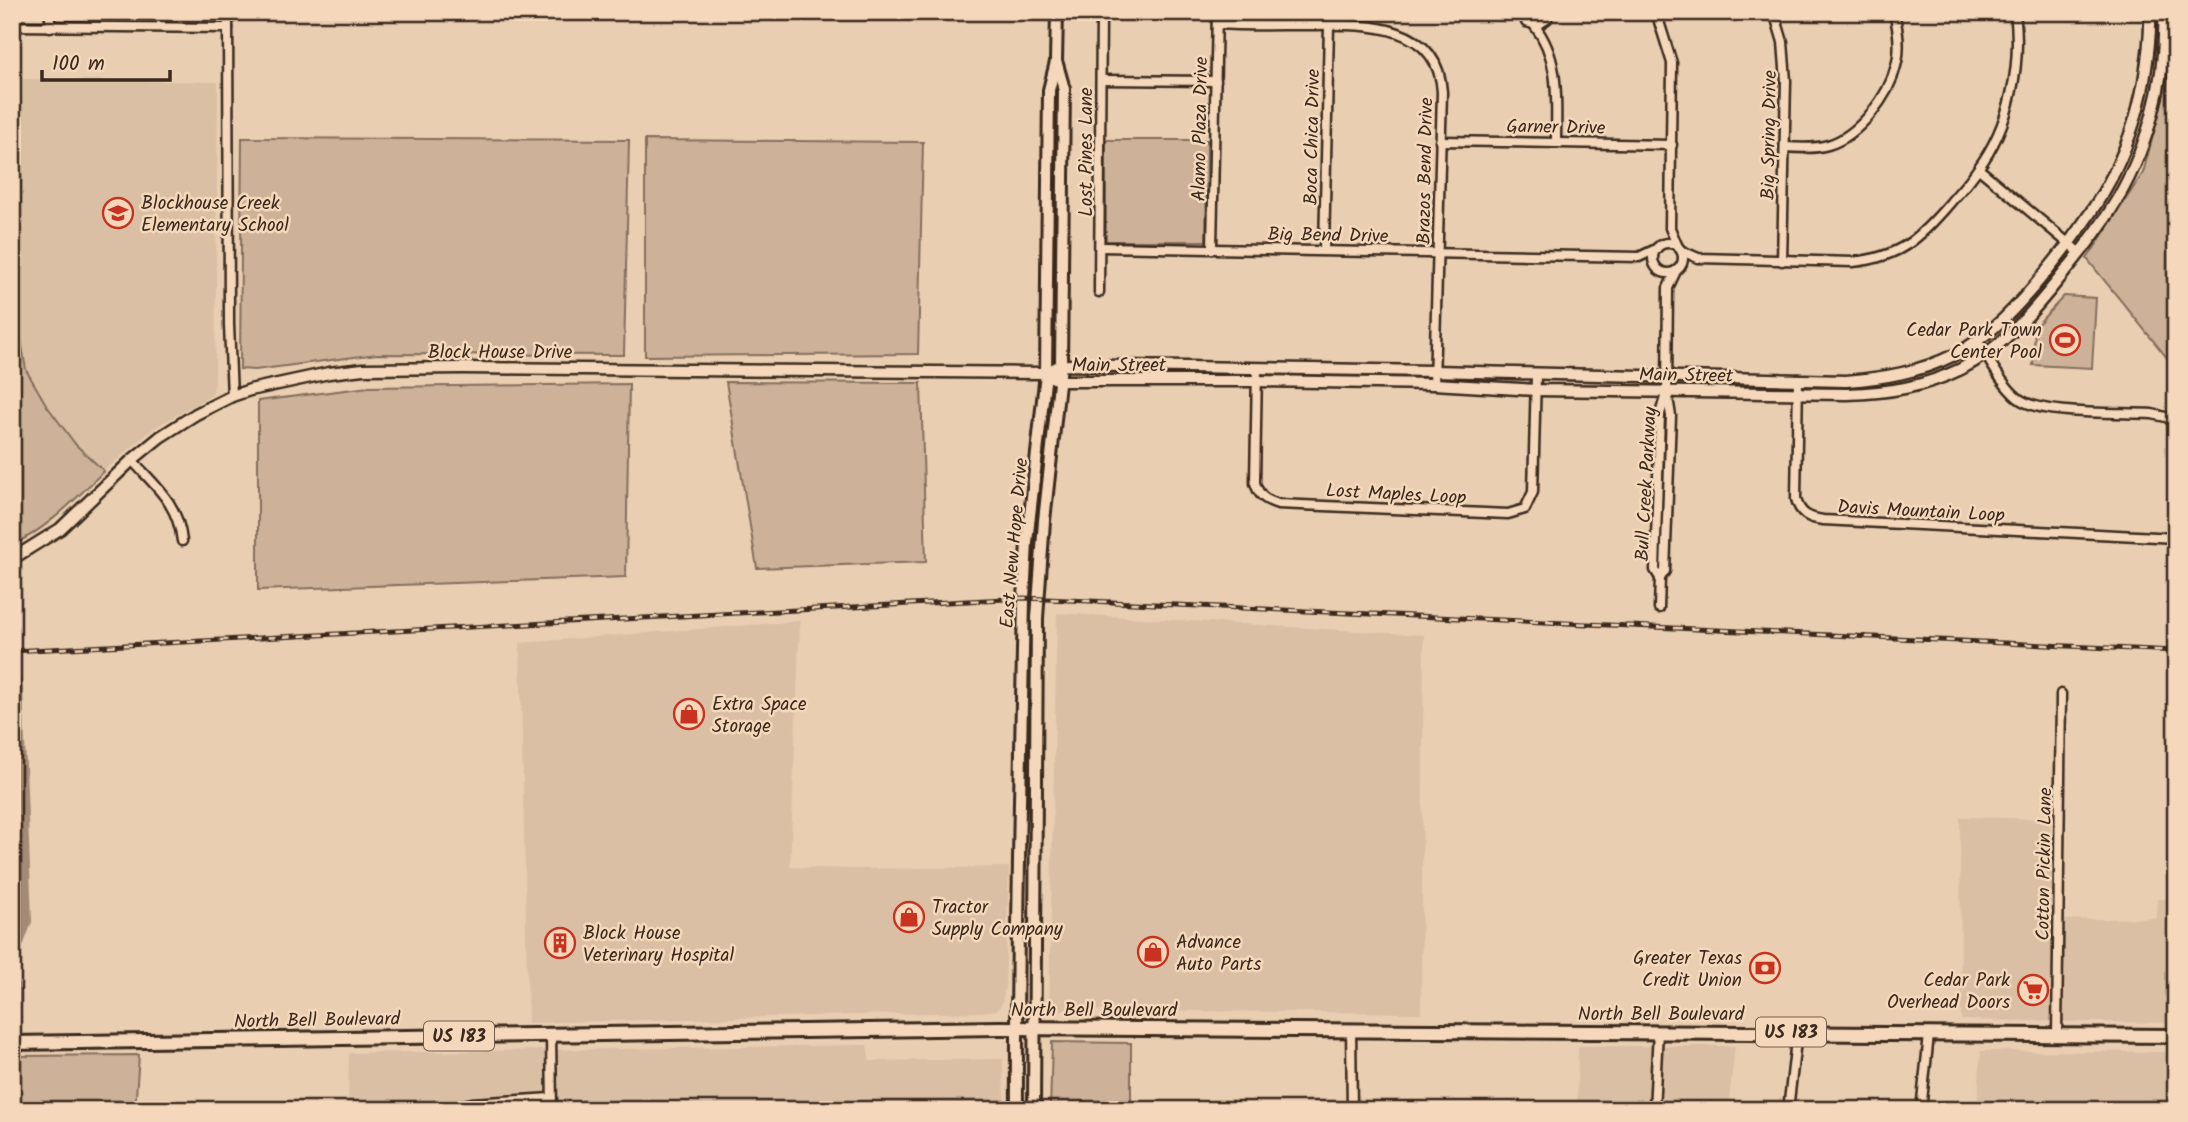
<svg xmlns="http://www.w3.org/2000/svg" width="2188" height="1122" font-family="Kalam,sans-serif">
	<rect width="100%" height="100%" fill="#eaceb2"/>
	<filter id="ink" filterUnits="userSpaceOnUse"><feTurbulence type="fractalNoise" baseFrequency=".0143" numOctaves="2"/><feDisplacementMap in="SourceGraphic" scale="14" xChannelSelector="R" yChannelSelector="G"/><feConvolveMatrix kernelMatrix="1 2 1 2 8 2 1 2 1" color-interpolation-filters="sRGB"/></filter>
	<g filter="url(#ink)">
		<g fill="#dabfa5">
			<path d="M23,79L218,82L215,383L212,395L154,428L104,471L76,445L47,406L26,370L19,328L18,277Z"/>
			<path d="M1057,613L1424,635L1421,1013L1049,1010Z"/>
			<path d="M800,621L790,867L853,869L1009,867L1005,988L1002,1004L997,1010L982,1012L528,1023L520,643Z"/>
			<path d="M1960,817L2050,819L2053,920L2156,918L2157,899H2176V1023L1961,1020Z"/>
			<path d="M867,1045L870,1061L1003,1059L1004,1110H557L556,1102L462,1110H348L349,1053Z"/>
			<path d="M1578,1046H1735L1728,1110H1577Z"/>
			<path d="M1981,1051L2176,1052V1110H1977Z"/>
		</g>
		<g fill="#cdb299" stroke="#846e5c" stroke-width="2">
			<path d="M2176,49V369L2087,259L2143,173Z"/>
			<path d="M242,138L629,140L624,355L377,354L255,370L240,369Z"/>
			<path d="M645,140L923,142L918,354L645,356Z"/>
			<path d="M1106,140H1207L1206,241H1106Z"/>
			<path d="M12,149H21L19,328L26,370L47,406L76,445L104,471C76,498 48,529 12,545Z"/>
			<path d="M2064,296L2096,298L2092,368L2033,365L2035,327Z"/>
			<path d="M726,382L921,383L926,562L757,568Z"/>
			<path d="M629,384L626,577L258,590V401L369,387Z"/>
			<path d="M1052,1042L1131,1043V1110H1050Z"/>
			<path d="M139,1055L135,1110H12V1056Z"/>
		</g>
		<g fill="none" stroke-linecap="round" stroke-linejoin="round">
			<g stroke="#a28a75" stroke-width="16">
				<path d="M12,677L15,688L24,921L12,953"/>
				<path d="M12,986V1018"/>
			</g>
			<g stroke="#3b2a1e" stroke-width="13">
				<g id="minor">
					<path d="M228,12L229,325L232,396"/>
					<path d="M1523,12L1526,22L1538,25L1547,19L1549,12"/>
					<path d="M1656,12L1672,63L1670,228L1678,247"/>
					<path d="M1774,12L1783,42L1786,81L1782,261"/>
					<path d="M1217,24C1246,26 1275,25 1304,25C1357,25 1438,18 1442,92L1434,384"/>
					<path d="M1534,25C1561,59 1556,101 1556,143"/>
					<path d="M12,26L228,28"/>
					<path d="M50,27V12"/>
					<path d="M161,27V12"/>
					<path d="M1101,80L1216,81"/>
					<path d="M1440,141L1672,145"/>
					<path d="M1785,147C1799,148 1815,149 1828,145C1859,136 1889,96 1896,66C1901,48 1898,30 1894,12"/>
					<path d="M1979,169L2080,253"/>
					<circle cx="1668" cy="258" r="15"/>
					<path d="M1100,247L1639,257L1656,249"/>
					<path d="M1212,247L1217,12"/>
					<path d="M1324,250L1329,25"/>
					<path d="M1682,251L1698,258L1853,262C1901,257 1920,238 1950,203C1959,192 1969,182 1977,170C2010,126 2022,66 2015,12"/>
					<path d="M1099,292L1101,12"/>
					<path d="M1977,341C1989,359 2001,384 2018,398C2039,416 2122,412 2152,414L2166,417L2176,423"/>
					<path d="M1257,368L1255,483C1259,496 1265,500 1278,504L1508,514L1525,509L1533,492L1536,375"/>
					<path d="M1798,379L1796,499C1800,514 1808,518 1823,520L2176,538"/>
					<path d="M132,460C156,487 178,503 182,541"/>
					<path d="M1660,578L1655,570L1660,414L1666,394"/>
					<path d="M1659,608L1660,578L1665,571L1671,416L1667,392L1668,288L1676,271"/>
					<path d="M1351,1029L1352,1110"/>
					<path d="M551,1034L552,1110"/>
					<path d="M2057,1036L2061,694"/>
					<path d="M438,1110L472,1103L551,1098"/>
					<path d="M1654,1110L1658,1031"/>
					<path d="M1788,1110L1797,1032"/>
					<path d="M1921,1110L1929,1035"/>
				</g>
			</g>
			<g stroke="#3b2a1e" stroke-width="15">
				<g id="tertiary">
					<path d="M1052,377L1059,381H1256L1434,384L1536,390L1847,394C1888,393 1924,387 1961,369C2002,348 2031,314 2059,279C2077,257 2095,235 2110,211C2147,154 2167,80 2164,12"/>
					<path d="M12,559L60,529L132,460L160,437L196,414L232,396L250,390L329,373L363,369L462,368L1046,373L1061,365L1434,371L1846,381C1884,378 1920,372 1954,355C1991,336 2019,305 2045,273C2096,211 2129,162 2144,81C2148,57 2151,36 2150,12"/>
				</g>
			</g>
			<g stroke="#3b2a1e" stroke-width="16">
				<g id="secondary">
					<path d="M1017,1110C1016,939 1021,768 1024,598L1027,542L1046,373L1049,90L1056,62L1057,12"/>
					<path d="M1034,1110L1037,618L1044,521L1061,365L1064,89L1057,64"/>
				</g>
			</g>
			<g stroke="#3b2a1e" stroke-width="18">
				<path id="primary" d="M12,1043L1000,1028L2176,1036"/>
			</g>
			<use href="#minor" stroke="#f5d8bb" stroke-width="8"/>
			<use href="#tertiary" stroke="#f5d8bb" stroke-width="10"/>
			<use href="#secondary" stroke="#f5d8bb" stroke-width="10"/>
			<use href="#primary" stroke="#f5d8bb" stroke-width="12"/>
			<g stroke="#3b2a1e" stroke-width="5">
				<path id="rail" d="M12,651L1024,598L2176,651"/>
			</g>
			<use href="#rail" stroke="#f5d8bb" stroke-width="2.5" stroke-dasharray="8" stroke-linecap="butt"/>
		</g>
	</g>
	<defs>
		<g id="school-ring" transform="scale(1.575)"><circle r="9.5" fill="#f5d8bb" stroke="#c8321e" stroke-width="1.5"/><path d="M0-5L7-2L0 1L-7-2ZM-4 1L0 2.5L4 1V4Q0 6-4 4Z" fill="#c8321e"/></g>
		<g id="stadium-ring" transform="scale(1.575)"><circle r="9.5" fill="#f5d8bb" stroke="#c8321e" stroke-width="1.5"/><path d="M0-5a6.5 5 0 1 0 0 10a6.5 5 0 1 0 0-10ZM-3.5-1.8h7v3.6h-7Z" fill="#c8321e"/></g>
		<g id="shop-ring" transform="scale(1.575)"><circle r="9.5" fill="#f5d8bb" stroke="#c8321e" stroke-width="1.5"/><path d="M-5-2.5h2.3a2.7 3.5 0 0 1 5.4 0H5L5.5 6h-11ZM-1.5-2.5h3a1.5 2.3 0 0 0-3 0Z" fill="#c8321e"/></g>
		<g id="building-ring" transform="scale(1.575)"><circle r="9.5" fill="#f5d8bb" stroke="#c8321e" stroke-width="1.5"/><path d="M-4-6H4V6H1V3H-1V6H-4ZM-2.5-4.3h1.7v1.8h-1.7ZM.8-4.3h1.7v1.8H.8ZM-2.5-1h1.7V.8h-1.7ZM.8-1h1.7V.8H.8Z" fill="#c8321e"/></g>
		<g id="bank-ring" transform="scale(1.575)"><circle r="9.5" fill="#f5d8bb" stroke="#c8321e" stroke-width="1.5"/><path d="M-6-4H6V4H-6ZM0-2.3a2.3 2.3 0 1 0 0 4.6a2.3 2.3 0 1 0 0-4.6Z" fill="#c8321e"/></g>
		<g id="supermarket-ring" transform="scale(1.575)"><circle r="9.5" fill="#f5d8bb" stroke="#c8321e" stroke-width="1.5"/><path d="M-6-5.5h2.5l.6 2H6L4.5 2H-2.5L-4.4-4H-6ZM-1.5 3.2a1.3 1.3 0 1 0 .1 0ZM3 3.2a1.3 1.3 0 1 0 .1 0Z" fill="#c8321e"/></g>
	</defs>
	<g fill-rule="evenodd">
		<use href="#school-ring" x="118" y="213"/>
		<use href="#stadium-ring" x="2065" y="340"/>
		<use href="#shop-ring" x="689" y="714"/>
		<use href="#shop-ring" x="909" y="917"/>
		<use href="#building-ring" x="560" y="943"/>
		<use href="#shop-ring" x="1153" y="952"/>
		<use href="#bank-ring" x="1765" y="968"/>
		<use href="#supermarket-ring" x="2033" y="990"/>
	</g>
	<g text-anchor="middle" stroke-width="5" stroke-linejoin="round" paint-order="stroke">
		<g fill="#f5d8bb" stroke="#735e4d" stroke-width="2">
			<rect x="1756" y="1017.5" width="70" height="29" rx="5"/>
			<rect x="424" y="1021.5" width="70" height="29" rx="5"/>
		</g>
		<g font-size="18" font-weight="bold" fill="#3b2a1e">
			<text x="1791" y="1038">US 183</text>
			<text x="459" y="1042">US 183</text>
		</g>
		<g font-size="19" fill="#3b2a1e" stroke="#f5d8bb">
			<text transform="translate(1556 126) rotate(1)" y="7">Garner Drive</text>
			<text transform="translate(1199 129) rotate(-89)" y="7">Alamo Plaza Drive</text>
			<text transform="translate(1768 135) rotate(-89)" y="7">Big Spring Drive</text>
			<text transform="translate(1311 137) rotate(-89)" y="7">Boca Chica Drive</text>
			<text transform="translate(1085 152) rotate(-90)" y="7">Lost Pines Lane</text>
			<text transform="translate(1424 171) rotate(-89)" y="7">Brazos Bend Drive</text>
			<text transform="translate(1328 234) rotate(1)" y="7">Big Bend Drive</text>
			<text x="500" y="358">Block House Drive</text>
			<text x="1119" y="371">Main Street</text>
			<text transform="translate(1686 374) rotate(1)" y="7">Main Street</text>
			<text transform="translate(1645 484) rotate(-87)" y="7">Bull Creek Parkway</text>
			<text transform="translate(1396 493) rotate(3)" y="7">Lost Maples Loop</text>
			<text transform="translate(1921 510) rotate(3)" y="7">Davis Mountain Loop</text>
			<text transform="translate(1013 543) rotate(-85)" y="7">East New Hope Drive</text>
			<text transform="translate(2043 864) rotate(-89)" y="7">Cotton Pickin Lane</text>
			<text x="1094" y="1016">North Bell Boulevard</text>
			<text x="1661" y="1020">North Bell Boulevard</text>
			<text transform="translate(317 1019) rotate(-1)" y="7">North Bell Boulevard</text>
		</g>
		<g font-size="19" fill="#3b2a1e" stroke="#f5d8bb" text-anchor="start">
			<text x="141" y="209">Blockhouse Creek<tspan x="141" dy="22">Elementary School</tspan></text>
			<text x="2042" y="336" text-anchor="end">Cedar Park Town<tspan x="2042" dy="22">Center Pool</tspan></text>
			<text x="712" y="710">Extra Space<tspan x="712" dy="22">Storage</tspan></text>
			<text x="932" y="913">Tractor<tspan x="932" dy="22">Supply Company</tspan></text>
			<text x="583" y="939">Block House<tspan x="583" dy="22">Veterinary Hospital</tspan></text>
			<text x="1176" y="948">Advance<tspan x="1176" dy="22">Auto Parts</tspan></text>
			<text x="1742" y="964" text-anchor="end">Greater Texas<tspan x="1742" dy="22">Credit Union</tspan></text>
			<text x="2010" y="986" text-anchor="end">Cedar Park<tspan x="2010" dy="22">Overhead Doors</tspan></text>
		</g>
	</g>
	<rect width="2188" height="1122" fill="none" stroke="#f5d8bb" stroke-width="42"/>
	<rect x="21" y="21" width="2146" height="1080" fill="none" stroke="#3b2a1e" stroke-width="2.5" filter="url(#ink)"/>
	<path d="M42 70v10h128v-10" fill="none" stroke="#3b2a1e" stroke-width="3.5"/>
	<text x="52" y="70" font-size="21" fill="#3b2a1e" stroke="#f5d8bb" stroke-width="5" paint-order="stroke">100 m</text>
</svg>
